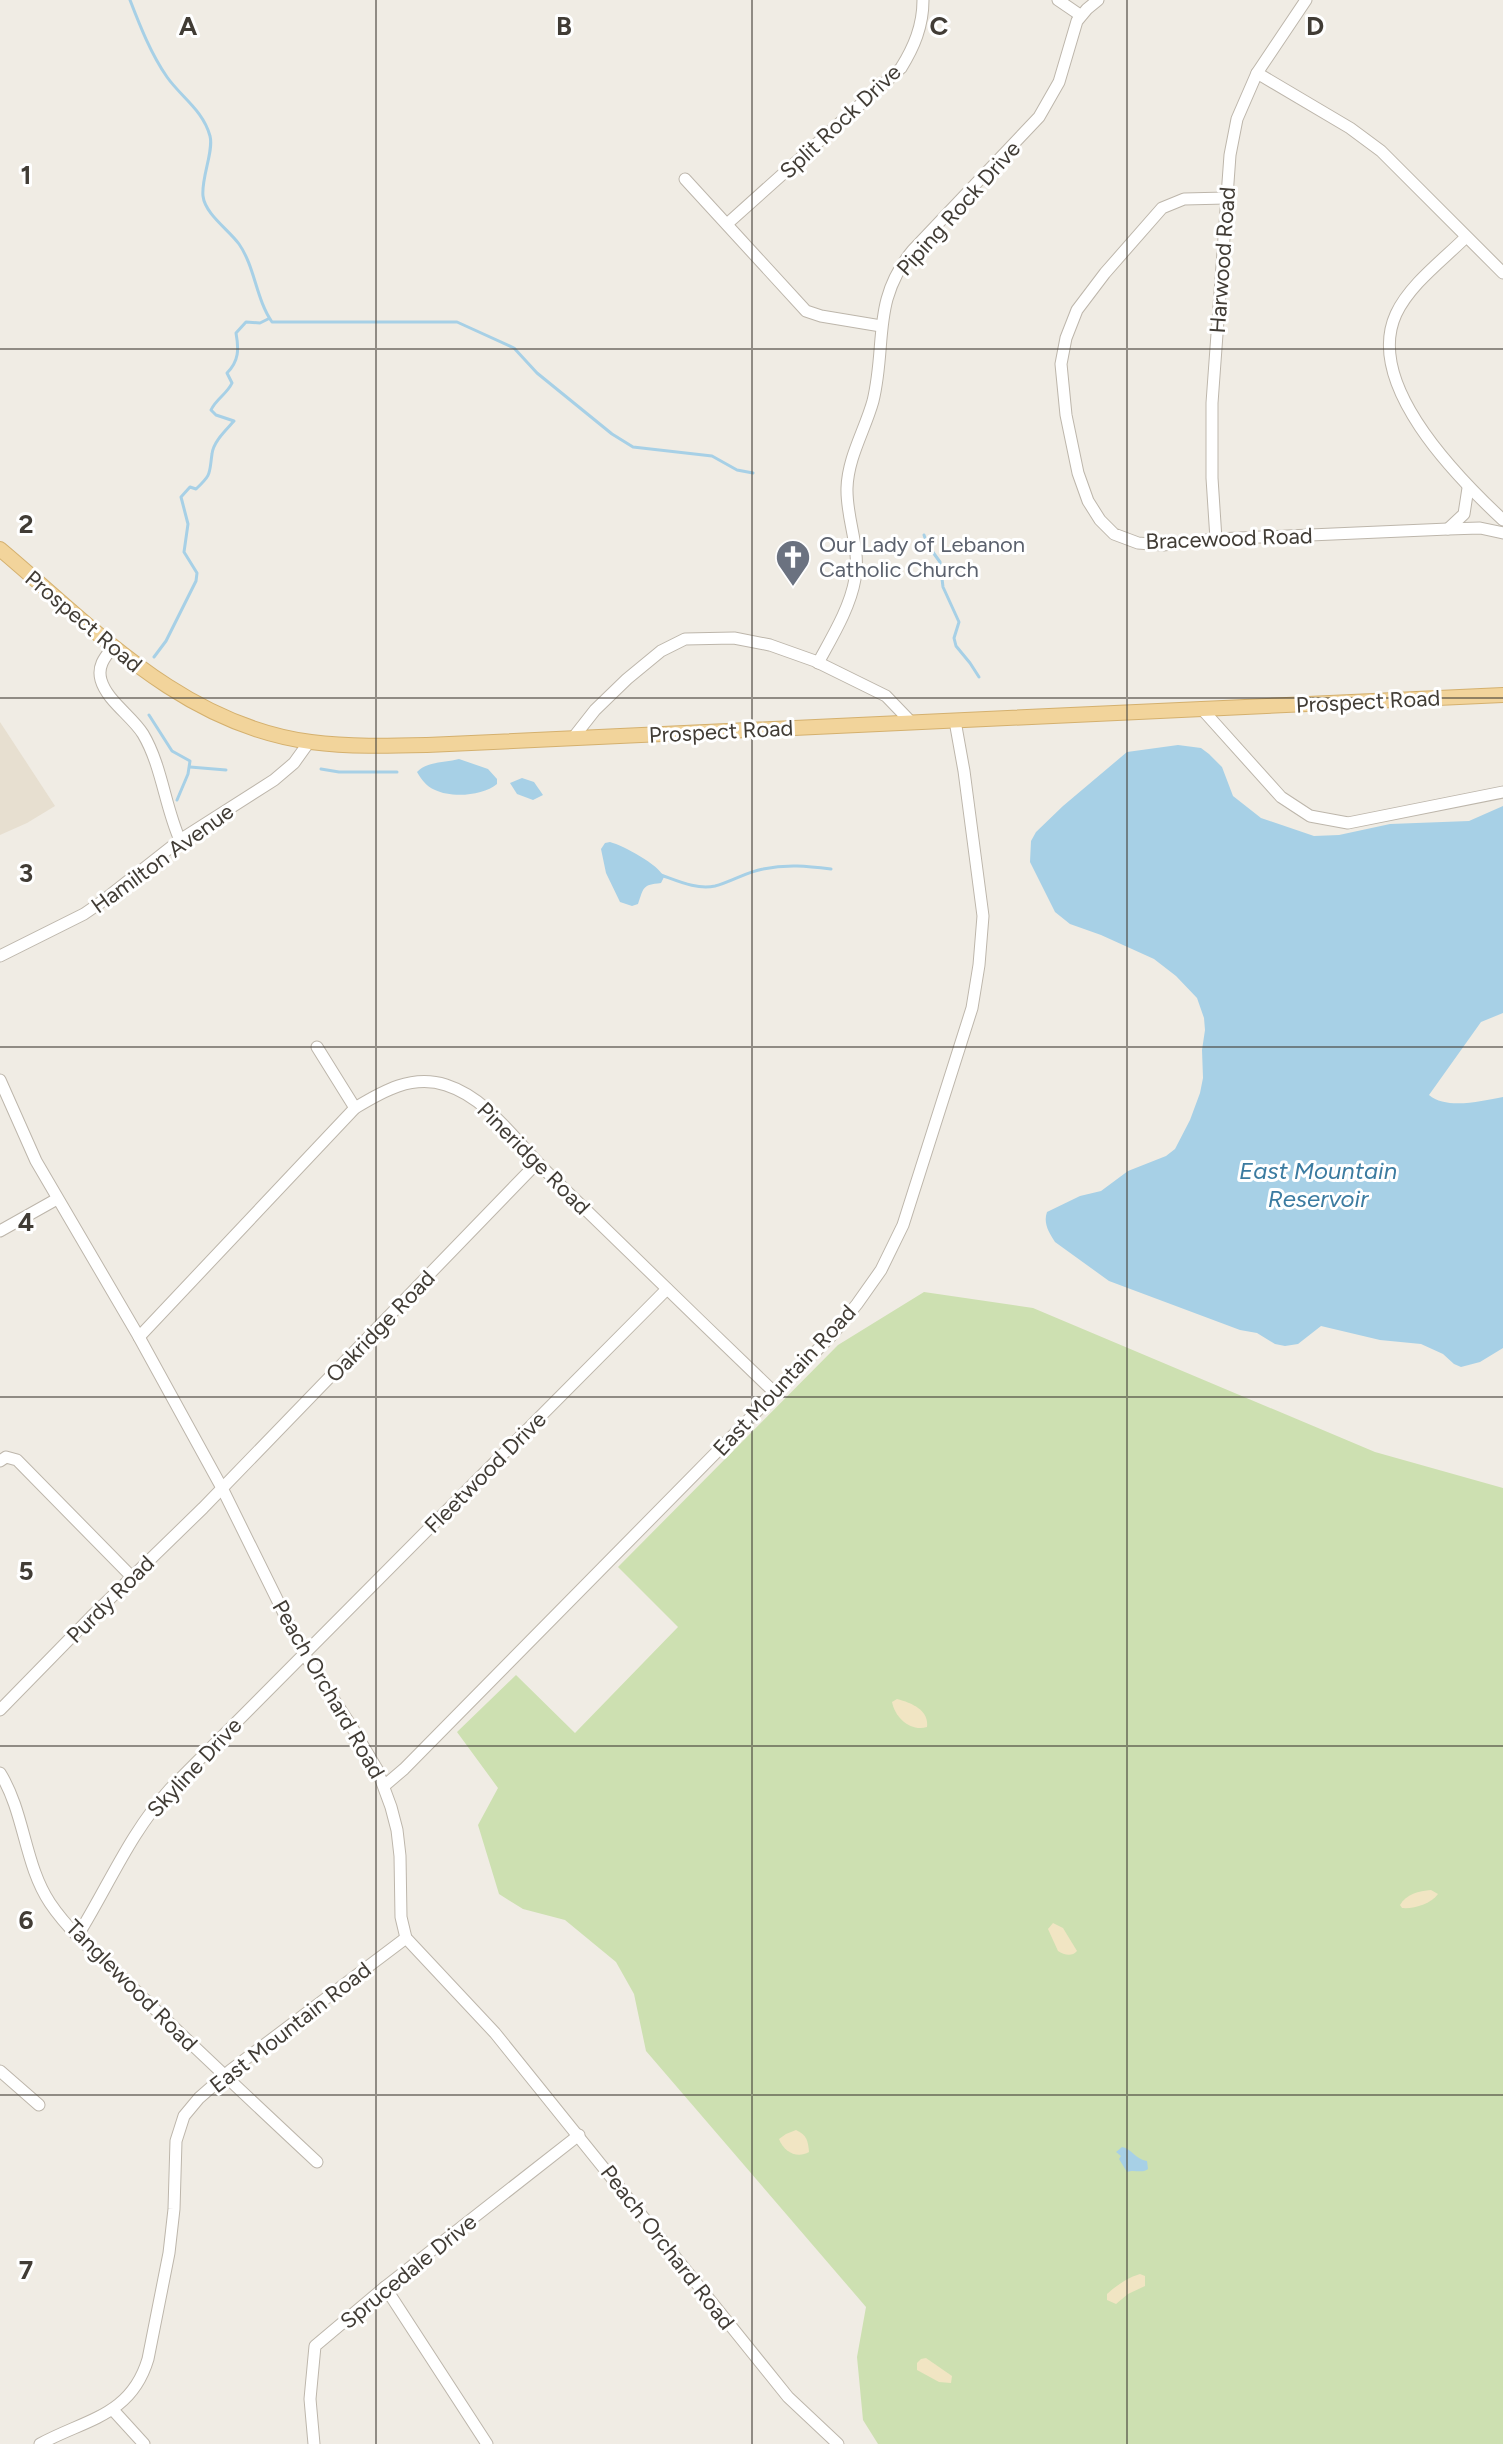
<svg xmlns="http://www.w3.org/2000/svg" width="1503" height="2444" font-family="Figtree,sans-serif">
	<rect width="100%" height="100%" fill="#f0ece4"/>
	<path fill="#e7dfd0" d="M0,722L55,806L27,823L0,835Z"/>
	<path fill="#cde0b1" d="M924,1292L1033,1308L1375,1452L1503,1488V2444H878L863,2420L857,2357L866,2307L646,2051L634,1994L616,1962L565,1920L523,1909L499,1894L478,1825L498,1788L457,1732L516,1675L575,1733L678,1627L618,1567L838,1345Z"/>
	<g fill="#f1e5c3">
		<path d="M897,1699C912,1703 929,1710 927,1727C911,1732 895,1718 892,1702Z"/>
		<path d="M1431,1890L1438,1894C1431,1904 1414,1909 1402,1908L1400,1905C1406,1894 1419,1891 1431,1890Z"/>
		<path d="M1053,1923L1063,1928L1077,1951C1072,1957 1064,1955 1058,1951L1048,1929Z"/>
		<path d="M796,2130C807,2135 808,2141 809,2152C797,2159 784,2152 779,2139L786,2134Z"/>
		<path d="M1140,2274L1145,2276V2286L1128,2294L1116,2304L1107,2300V2294C1117,2285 1127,2278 1140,2274Z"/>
		<path d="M926,2358L952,2376L951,2383L939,2382L917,2370V2363L921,2359Z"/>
	</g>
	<g fill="#a7d0e6">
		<path d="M1178,745L1201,748L1209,754L1222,767L1233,796L1261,818L1314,836L1339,835L1390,824L1469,821L1503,806V1013L1481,1022L1429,1095C1447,1110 1481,1101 1503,1097V1348L1480,1362L1461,1367L1454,1364L1443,1354L1421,1344L1380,1340L1321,1326L1298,1344L1285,1346L1275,1344L1257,1333L1240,1330L1109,1281L1055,1242C1049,1233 1043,1223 1047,1212L1080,1196L1101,1191L1128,1171L1166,1156L1175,1149L1190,1120L1200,1093L1203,1078L1202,1050L1205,1030L1204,1018L1197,998L1176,976L1154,959L1101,935L1070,924L1055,912L1030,862L1031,841L1036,832L1063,806L1127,752Z"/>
		<path d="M459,759L488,769L497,779V784C483,796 451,798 435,790C426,786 422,780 417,772C427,761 445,763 459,759Z"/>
		<path d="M522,778L534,782L543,795L533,800L517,794L510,783Z"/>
		<path d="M610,842C624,846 658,864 664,877L661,883C642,885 644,887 638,904L632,906L620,902L606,873L601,849L605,843Z"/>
		<path d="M1122,2147C1132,2149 1135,2159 1147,2161L1148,2169C1141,2174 1135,2169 1127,2172L1119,2159L1121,2156L1116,2152Z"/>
	</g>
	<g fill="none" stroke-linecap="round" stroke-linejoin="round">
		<g stroke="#a7d0e6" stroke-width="3">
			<path d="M130,0C140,26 151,54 167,77C181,97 203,110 210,136C214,151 201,178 203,196C205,214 229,230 239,244C255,267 256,299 272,322H457L514,348L537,373L612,434L633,447L712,456L737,470L753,473"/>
			<path d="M924,535L927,544L940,562L943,587L959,622L954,638L956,646L970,663L979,677"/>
			<path d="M154,657L166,641L196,581L197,573L184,552L188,524L181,497L190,487L196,489C212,474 209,474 212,454C213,442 226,430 234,421L216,415L211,410C216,399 227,394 232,383L227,373C239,361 239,349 236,333L246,322L260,323L268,319"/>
			<path d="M149,715L172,751L190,761L188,774L177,800"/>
			<path d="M190,767L226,770"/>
			<path d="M321,769L339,772H397"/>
			<path d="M661,875C678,881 697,890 715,886C731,882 746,872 763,869C787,864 807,866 831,869"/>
		</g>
		<g stroke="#bdb6ab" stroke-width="13">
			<g id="minor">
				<path d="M1058,0L1080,15"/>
				<path d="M1257,73L1350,128L1381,151L1503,273"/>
				<path d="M685,179L806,311L821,316L881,326"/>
				<path d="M1226,198L1184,199L1162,208L1105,273L1077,310L1066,338L1061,364L1066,415L1078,473L1088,501L1100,520L1114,534L1138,543L1163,545L1216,539L1448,529L1480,528L1503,533"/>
				<path d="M727,224L901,68C914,47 923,26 923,0"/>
				<path d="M1466,237C1443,260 1410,284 1396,314C1364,384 1457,477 1503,520"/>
				<path d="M1448,529L1464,514L1468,488"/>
				<path d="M1216,539L1212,478V403L1230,155L1237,119L1257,73L1306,0"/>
				<path d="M113,647C105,657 97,666 101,680C107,701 132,716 143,734C162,766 165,807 180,840"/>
				<path d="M818,663C832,637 850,608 855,579C861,548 846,519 847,488C848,457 865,430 873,401C887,343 871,301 913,250L1039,117L1059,82L1077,21L1087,9L1098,0"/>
				<path d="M1201,708L1281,797L1310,816L1348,823L1503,792"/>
				<path d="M573,738L595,710L627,679L661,651L685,639L734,638L770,645L815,661L886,696L912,723"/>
				<path d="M0,956L84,914L100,903L180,840L274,780L294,763L309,742"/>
				<path d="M317,1047L355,1108"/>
				<path d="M0,1080L36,1161L139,1337L222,1488L304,1654L350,1724L377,1769L391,1807L397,1830L400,1856L401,1917L406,1938L495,2033L788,2397L838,2444"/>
				<path d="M0,1231L57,1199"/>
				<path d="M139,1337L355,1108C383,1091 412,1074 446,1085C490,1099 518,1145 551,1176C625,1248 700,1321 775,1393"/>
				<path d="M0,1461L6,1457L17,1460L132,1577"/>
				<path d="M0,1710L91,1617L203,1508L537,1163"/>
				<path d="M0,1773C25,1813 24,1864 50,1903C72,1936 107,1963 135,1990C195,2048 256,2105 317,2162"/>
				<path d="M384,1786L404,1769L832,1335L857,1304L881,1270L903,1225L972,1008L979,965L983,916L964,771L955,721"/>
				<path d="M78,1935C109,1885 130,1833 170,1789L667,1289"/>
				<path d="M0,2071L39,2105"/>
				<path d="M385,2287L487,2444"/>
				<path d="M113,2410L144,2444"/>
				<path d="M40,2444C86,2419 131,2416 148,2359L169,2253L174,2209L176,2141L184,2116L199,2098L231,2070L406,1938"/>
				<path d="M314,2444L310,2399L315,2346L385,2287L579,2135"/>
			</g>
		</g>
		<g stroke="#d4b06e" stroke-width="16">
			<path id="major" d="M0,549C94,628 182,725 311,742C350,747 388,746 427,745L1503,695"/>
		</g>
		<use href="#minor" stroke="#fff" stroke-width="11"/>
		<use href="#major" stroke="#f2d49b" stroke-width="14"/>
	</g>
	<path fill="none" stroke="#413c35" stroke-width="2" stroke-opacity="0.55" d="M376,0V2444M752,0V2444M1127,0V2444M0,349H1503M0,698H1503M0,1047H1503M0,1397H1503M0,1746H1503M0,2095H1503"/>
	<defs>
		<g id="church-pin" transform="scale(1.8)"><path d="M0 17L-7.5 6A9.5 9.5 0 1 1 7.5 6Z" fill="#6b7280" stroke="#fff"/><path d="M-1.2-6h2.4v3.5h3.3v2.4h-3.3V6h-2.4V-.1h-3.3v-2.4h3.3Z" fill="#fff"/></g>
	</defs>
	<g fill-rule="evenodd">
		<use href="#church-pin" x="793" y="557"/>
	</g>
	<g text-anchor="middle" stroke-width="6" stroke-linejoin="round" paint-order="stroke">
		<g font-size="22" fill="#413c35" stroke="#fff">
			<text transform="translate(840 121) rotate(-43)" y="8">Split Rock Drive</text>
			<text transform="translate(958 208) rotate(-48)" y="8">Piping Rock Drive</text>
			<text transform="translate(1222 260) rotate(-86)" y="8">Harwood Road</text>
			<text transform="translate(1229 538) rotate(-2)" y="8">Bracewood Road</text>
			<text transform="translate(84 621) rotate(40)" y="8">Prospect Road</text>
			<text transform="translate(1368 701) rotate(-3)" y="8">Prospect Road</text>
			<text transform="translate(721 731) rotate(-3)" y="8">Prospect Road</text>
			<text transform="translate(162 858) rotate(-36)" y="8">Hamilton Avenue</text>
			<text transform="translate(534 1158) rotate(45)" y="8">Pineridge Road</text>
			<text transform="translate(380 1326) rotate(-46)" y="8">Oakridge Road</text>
			<text transform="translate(784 1380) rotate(-47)" y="8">East Mountain Road</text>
			<text transform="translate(485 1472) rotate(-45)" y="8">Fleetwood Drive</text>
			<text transform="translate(110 1599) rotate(-45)" y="8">Purdy Road</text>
			<text transform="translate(329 1689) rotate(60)" y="8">Peach Orchard Road</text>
			<text transform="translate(194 1767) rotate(-47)" y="8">Skyline Drive</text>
			<text transform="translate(132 1985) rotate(45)" y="8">Tanglewood Road</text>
			<text transform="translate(290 2027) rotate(-38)" y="8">East Mountain Road</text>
			<text transform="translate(668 2247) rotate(52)" y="8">Peach Orchard Road</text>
			<text transform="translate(408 2271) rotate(-39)" y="8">Sprucedale Drive</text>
		</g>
		<g font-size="22" fill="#5b616d" stroke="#fff" text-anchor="start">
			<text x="819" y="552">Our Lady of Lebanon<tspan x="819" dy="25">Catholic Church</tspan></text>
		</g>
		<g font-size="24" font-style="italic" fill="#3b7ba0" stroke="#fff">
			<text x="1318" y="1179">East Mountain<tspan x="1318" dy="28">Reservoir</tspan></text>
		</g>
	</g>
	<g font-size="26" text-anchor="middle" font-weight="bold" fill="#413c35" stroke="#fff" stroke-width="6" stroke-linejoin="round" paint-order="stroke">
		<text x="188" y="35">A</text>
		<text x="564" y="35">B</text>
		<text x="939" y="35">C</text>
		<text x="1315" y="35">D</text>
		<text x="26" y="184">1</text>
		<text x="26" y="533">2</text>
		<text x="26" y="882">3</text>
		<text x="26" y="1231">4</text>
		<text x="26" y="1580">5</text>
		<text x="26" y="1929">6</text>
		<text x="26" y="2279">7</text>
	</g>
</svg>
